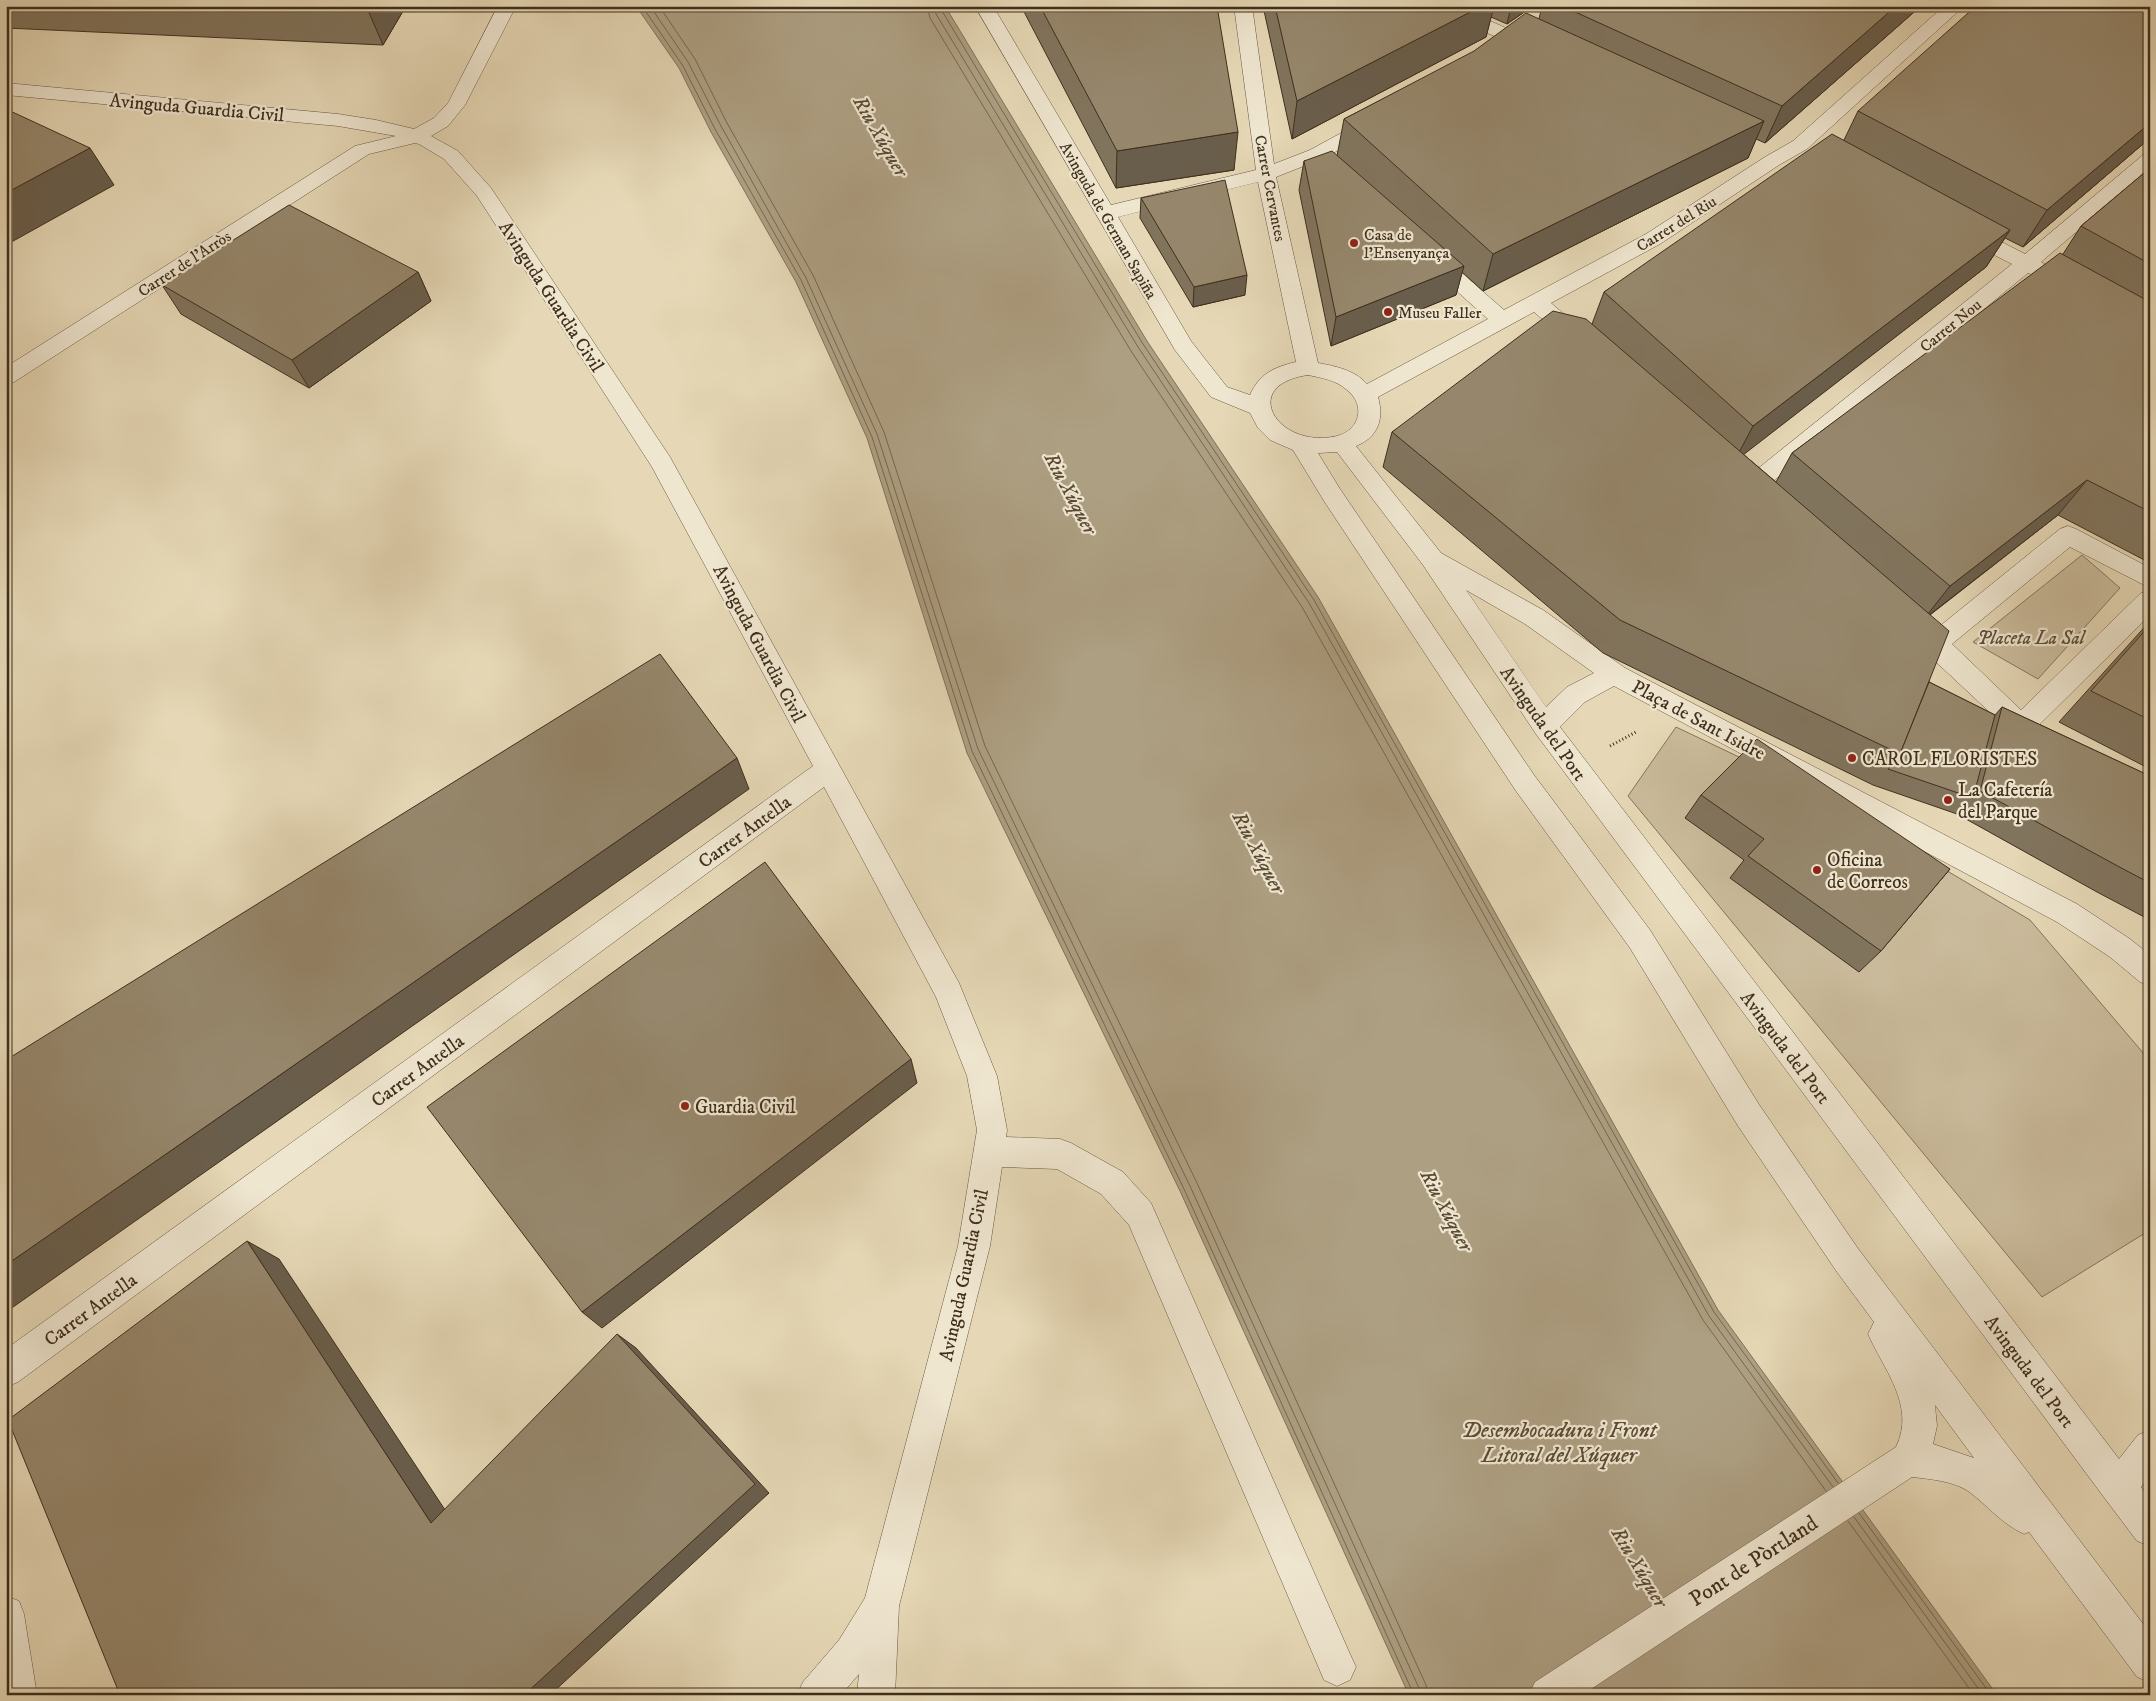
<svg xmlns="http://www.w3.org/2000/svg" width="2156" height="1701" font-family="'IM FELL DW Pica',serif">
	<rect width="100%" height="100%" fill="#e6d8b6"/>
	<filter id="stains"><feTurbulence type="fractalNoise" baseFrequency=".004" numOctaves="4"/><feColorMatrix values="0 0 0 0 .2 0 0 0 0 .09 0 0 0 0 .02 0 0 0 .5 -.17"/></filter>
	<radialGradient id="worn" r=".72"><stop offset=".6" stop-color="#630" stop-opacity="0"/><stop offset="1" stop-color="#630" stop-opacity=".3"/></radialGradient>
	<g fill="#cabb9c" stroke="#84755c">
		<path d="M2082,555L2120,588L2038,679L1973,642Z"/>
		<path d="M1676,727L1819,795L2030,920L2150,1061V1230L2042,1297L1628,796Z"/>
	</g>
	<path fill="#ad9f82" stroke="#817259" d="M636,6H945L1147,341L1318,597L1718,1310L1997,1695H1409L1180,1191L967,753L867,438L796,282L711,132L679,68Z"/>
	<g fill="none" stroke-linecap="round" stroke-linejoin="round">
		<g stroke="#76674f" stroke-width="1">
			<path d="M642,6L683,66L715,129L801,280L872,437L972,751L1184,1189L1414,1695"/>
			<path d="M650,6L688,62L721,126L806,278L877,434L978,749L1190,1186L1419,1688L1420,1695"/>
			<path d="M659,6L695,59L727,123L813,275L884,432L985,746L1197,1183L1426,1685L1427,1695"/>
			<path d="M927,6L930,18L1131,351L1302,607L1703,1320L1826,1491"/>
			<path d="M935,6L936,14L1138,347L1309,603L1709,1316L1833,1487"/>
			<path d="M941,6L942,11L1143,344L1314,600L1714,1312L1838,1483"/>
			<path d="M1859,1513L1991,1695"/>
			<path d="M1854,1517L1983,1695"/>
			<path d="M1848,1521L1974,1695"/>
		</g>
		<g stroke="#695942" stroke-width="1">
			<g id="minor">
				<path d="M498,6H516L465,105L448,126L431,136L458,151L491,188L670,457L959,983L997,1076L1007,1130L1006,1137L1060,1139L1071,1143L1123,1172L1151,1203L1350,1654L1356,1667L1350,1680L1337,1686L1324,1680L1129,1225L1101,1194L1057,1169L1002,1167L990,1246L899,1606L895,1695H857L859,1674L841,1695H797L803,1682L839,1640L865,1598L958,1246L977,1130L967,1076L936,997L824,787L18,1382L6,1387V1349L813,766L652,467L477,196L444,159L419,144L415,143L369,154L14,382L6,384V367L355,146L396,136L338,126L6,95V83L338,114L376,120L414,129L434,118L448,103Z"/>
				<path d="M975,6H993L1111,205L1256,170L1234,6H1252L1274,164L1310,150L1365,120L1372,118L1379,120L1381,124L1379,128L1324,158L1276,177L1318,363C1335,366 1355,370 1367,384L1488,319L1424,262L1421,257L1424,252L1431,250L1438,252L1504,310L1646,234L1765,157L1793,141L1944,6H1964L1807,149L1779,165L1660,244L1551,303L1586,333L1589,338L1586,343L1578,345L1570,343L1534,312L1378,397C1384,418 1379,437 1356,446L1441,553L1543,610L1625,668L2077,904L2130,939L2150,955V986L2140,982L2110,957L2057,922L1614,686L1585,702L1560,727L2119,1459L2138,1435L2150,1430V1475L2141,1487L2150,1499V1546L2137,1541L2106,1500L1536,734L1423,565L1337,452L1318,453L1340,489L1534,775L1650,930L1760,1106L1859,1250L2150,1633V1682L2137,1677L2029,1532L2024,1534C2002,1524 1987,1505 1968,1491C1953,1481 1930,1479 1912,1477L1582,1695H1529L1535,1682L1896,1447C1916,1406 1884,1370 1868,1334L1874,1322L1837,1272L1738,1126L1630,948L1516,791L1324,501L1293,450L1270,440L1258,428L1250,413L1211,397L1175,350ZM1258,182L1296,362C1274,367 1259,374 1250,395L1227,387L1191,341L1118,217ZM1308,375C1322,378 1336,380 1347,390C1366,405 1360,430 1337,436C1278,450 1237,385 1308,375ZM1466,590L1525,624L1594,673L1567,687L1546,707ZM1935,1405L1974,1458L1933,1444L1937,1426Z"/>
				<path d="M1432,6H1456L1540,43L1543,47L1540,51L1534,52L1528,51L1435,10Z"/>
				<path d="M2150,153V169L2041,262L2048,266L2051,271L2048,276L2041,278L2028,273L1756,495L1748,497L1740,495L1736,489L1740,483L2012,264L1957,236L1954,231L1957,226L1964,225L1971,226L2025,254L2143,155Z"/>
				<path d="M2068,526L2076,529L2150,568V588L2070,547L1952,644L2021,710L2141,593L2150,591V615L2040,724L2043,731L2039,739L2030,742L2012,733L1905,633L1902,626L1905,619C1919,615 1925,621 1935,630L2060,529Z"/>
				<path d="M6,1596L19,1601L24,1614L37,1695H6Z"/>
			</g>
		</g>
		<path stroke="#3f2f1c" stroke-width="3" stroke-dasharray="1 2.5" stroke-linecap="butt" d="M1610,746L1636,732"/>
		<use href="#minor" fill="#efe6d0" fill-rule="evenodd"/>
	</g>
	<g fill="#81745d" stroke="#3f2f1c">
		<path d="M6,6H406L383,45L6,28Z"/>
		<path d="M1021,6H1217L1234,170L1116,188Z"/>
		<path d="M1263,6H1533L1507,24L1491,17L1486,37L1292,139Z"/>
		<path d="M1542,6H1921L1765,143L1756,139L1748,158L1483,291L1462,272L1456,295L1331,346L1299,190L1304,161L1337,156L1344,119L1539,19Z"/>
		<path d="M1858,111L2150,138L2023,247L2005,238L1986,267L1743,454L1776,482L1792,453L2063,254L2081,226L2150,168V563L2058,515L1930,615L1929,682L1995,715L2002,707L2150,776V920L2097,892L1957,814L1873,785L1603,653L1383,467L1392,432L1592,324L1604,292L1844,140Z"/>
		<path d="M1141,198L1245,295L1193,307L1140,218Z"/>
		<path d="M418,272L431,301L309,388L181,314L162,285Z"/>
		<path d="M2150,621V769L2059,722Z"/>
		<path d="M1701,795L1950,869L1881,951L1859,972L1730,878L1744,860L1685,818Z"/>
	</g>
	<g fill="#695e4c" stroke="#3f2f1c">
		<path d="M368,6H406L383,45L367,8Z"/>
		<path d="M1482,6H1494L1486,37L1292,139L1297,101Z"/>
		<path d="M1511,6H1533L1507,24Z"/>
		<path d="M1896,6H1921L1765,143L1782,106Z"/>
		<path d="M1764,121L1748,158L1483,291L1493,254Z"/>
		<path d="M2150,123V138L2023,247L2047,210Z"/>
		<path d="M1238,132L1234,170L1116,188L1117,151Z"/>
		<path d="M90,148L114,185L6,245V193Z"/>
		<path d="M2010,230L1986,267L1734,462L1753,426Z"/>
		<path d="M1464,266L1456,295L1331,346L1336,317Z"/>
		<path d="M418,272L431,301L309,388L292,360Z"/>
		<path d="M1247,275L1245,295L1193,307L1194,287Z"/>
		<path d="M2087,480L2058,515L1924,619L1950,586Z"/>
		<path d="M737,758L749,789L6,1312V1265Z"/>
		<path d="M911,1059L917,1083L602,1328L582,1312Z"/>
		<path d="M247,1241L279,1259L459,1531L431,1523Z"/>
		<path d="M617,1334L636,1348L769,1493L550,1695H524Z"/>
	</g>
	<g fill="#96876c" stroke="#3f2f1c">
		<path d="M335,6H368L367,8Z"/>
		<path d="M1040,6H1217L1238,132L1117,151Z"/>
		<path d="M1275,6H1482L1297,101Z"/>
		<path d="M1562,6H1896L1782,106Z"/>
		<path d="M1976,6H2150V123L2047,210L1858,111Z"/>
		<path d="M1526,13L1764,121L1493,254L1344,119L1474,51Z"/>
		<path d="M6,109L90,148L6,193Z"/>
		<path d="M1832,134L2010,230L1753,426L1604,292Z"/>
		<path d="M1332,151L1464,266L1336,317L1304,161Z"/>
		<path d="M2150,168V264L2081,226Z"/>
		<path d="M1225,180L1247,275L1194,287L1141,198Z"/>
		<path d="M289,205L418,272L292,360L162,285Z"/>
		<path d="M2060,253L2150,302V512L2087,480L1950,586L1792,453Z"/>
		<path d="M1553,311L1586,319L1949,631L1900,754L1620,620L1392,432Z"/>
		<path d="M2150,625V720L2091,691Z"/>
		<path d="M660,654L737,758L6,1265V1060Z"/>
		<path d="M1929,682L1995,715L1973,798L1888,769L1900,754Z"/>
		<path d="M2002,707L2150,776V883L2125,870L1980,791Z"/>
		<path d="M1757,739L1950,869L1881,951L1748,856L1764,839L1701,795Z"/>
		<path d="M765,862L911,1059L582,1312L427,1107Z"/>
		<path d="M247,1241L431,1523L617,1334L755,1484L524,1695H120L8,1420Z"/>
	</g>
	<g fill="#8f2418" stroke="#efe6d0" stroke-width="2">
		<circle cx="1354" cy="243" r="5"/>
		<circle cx="1388" cy="312" r="5"/>
		<circle cx="1852" cy="758" r="5"/>
		<circle cx="1948" cy="800" r="5"/>
		<circle cx="1817" cy="870" r="5"/>
		<circle cx="685" cy="1106" r="5"/>
	</g>
	<g text-anchor="middle" stroke-width="4.5" stroke-linejoin="round" paint-order="stroke">
		<g font-size="16" fill="#3f2f1c" stroke="#efe6d0">
			<text transform="translate(1271 188) rotate(79)" y="6">Carrer Cervantes</text>
			<text transform="translate(1109 220) rotate(60)" y="6">Avinguda de German Sapiña</text>
			<text transform="translate(1676 223) rotate(-32)" y="6">Carrer del Riu</text>
			<text transform="translate(184 263) rotate(-33)" y="6">Carrer de l'Arròs</text>
			<text transform="translate(1950 325) rotate(-39)" y="6">Carrer Nou</text>
		</g>
		<g font-size="16" fill="#3f2f1c" stroke="#efe6d0" text-anchor="start">
			<text x="1364" y="240">Casa de<tspan x="1364" dy="18">l'Ensenyança</tspan></text>
			<text x="1398" y="318">Museu Faller</text>
		</g>
		<g font-size="19" fill="#3f2f1c" stroke="#efe6d0">
			<text transform="translate(197 107) rotate(5)" y="7">Avinguda Guardia Civil</text>
			<text transform="translate(552 296) rotate(57)" y="7">Avinguda Guardia Civil</text>
			<text transform="translate(760 643) rotate(62)" y="7">Avinguda Guardia Civil</text>
			<text transform="translate(1699 719) rotate(28)" y="7">Plaça de Sant Isidre</text>
			<text transform="translate(1544 723) rotate(55)" y="7">Avinguda del Port</text>
			<text transform="translate(744 831) rotate(-36)" y="7">Carrer Antella</text>
			<text transform="translate(1786 1047) rotate(53)" y="7">Avinguda del Port</text>
			<text transform="translate(417 1070) rotate(-36)" y="7">Carrer Antella</text>
			<text transform="translate(963 1275) rotate(-78)" y="7">Avinguda Guardia Civil</text>
			<text transform="translate(90 1309) rotate(-36)" y="7">Carrer Antella</text>
			<text transform="translate(2030 1371) rotate(53)" y="7">Avinguda del Port</text>
		</g>
		<g font-size="19" font-style="italic" fill="#5b4b36" stroke="#efe6d0">
			<text x="2031" y="644">Placeta La Sal</text>
		</g>
		<g font-size="19" fill="#3f2f1c" stroke="#efe6d0" text-anchor="start">
			<text x="1862" y="765">CAROL FLORISTES</text>
			<text x="1958" y="796">La Cafetería<tspan x="1958" dy="22">del Parque</tspan></text>
			<text x="1827" y="866">Oficina<tspan x="1827" dy="22">de Correos</tspan></text>
			<text x="695" y="1113">Guardia Civil</text>
		</g>
		<g font-size="20" font-style="italic" fill="#5a4b36" stroke="#efe6d0">
			<text transform="translate(881 136) rotate(60)" y="7">Riu Xúquer</text>
			<text transform="translate(1071 493) rotate(62)" y="7">Riu Xúquer</text>
			<text transform="translate(1259 852) rotate(62)" y="7">Riu Xúquer</text>
			<text transform="translate(1447 1210) rotate(62)" y="7">Riu Xúquer</text>
			<text transform="translate(1640 1567) rotate(59)" y="7">Riu Xúquer</text>
		</g>
		<g font-size="22" font-style="italic" fill="#5b4b36" stroke="#efe6d0">
			<text x="1559" y="1437">Desembocadura i Front<tspan x="1559" dy="25">Litoral del Xúquer</tspan></text>
		</g>
		<g font-size="22" fill="#3f2f1c" stroke="#efe6d0">
			<text transform="translate(1753 1560) rotate(-33)" y="8">Pont de Pòrtland</text>
		</g>
	</g>
	<rect width="2156" height="1701" fill="none" stroke="#e6d8b6" stroke-width="25"/>
	<rect x="8" y="8" width="2141" height="1686" fill="none" stroke="#3f2f1c" stroke-width="2.5"/>
	<rect x="12" y="12" width="2131" height="1676" fill="none" stroke="#3f2f1c"/>
	<rect width="100%" height="100%" filter="url(#stains)"/>
	<rect width="100%" height="100%" fill="url(#worn)"/>
</svg>
